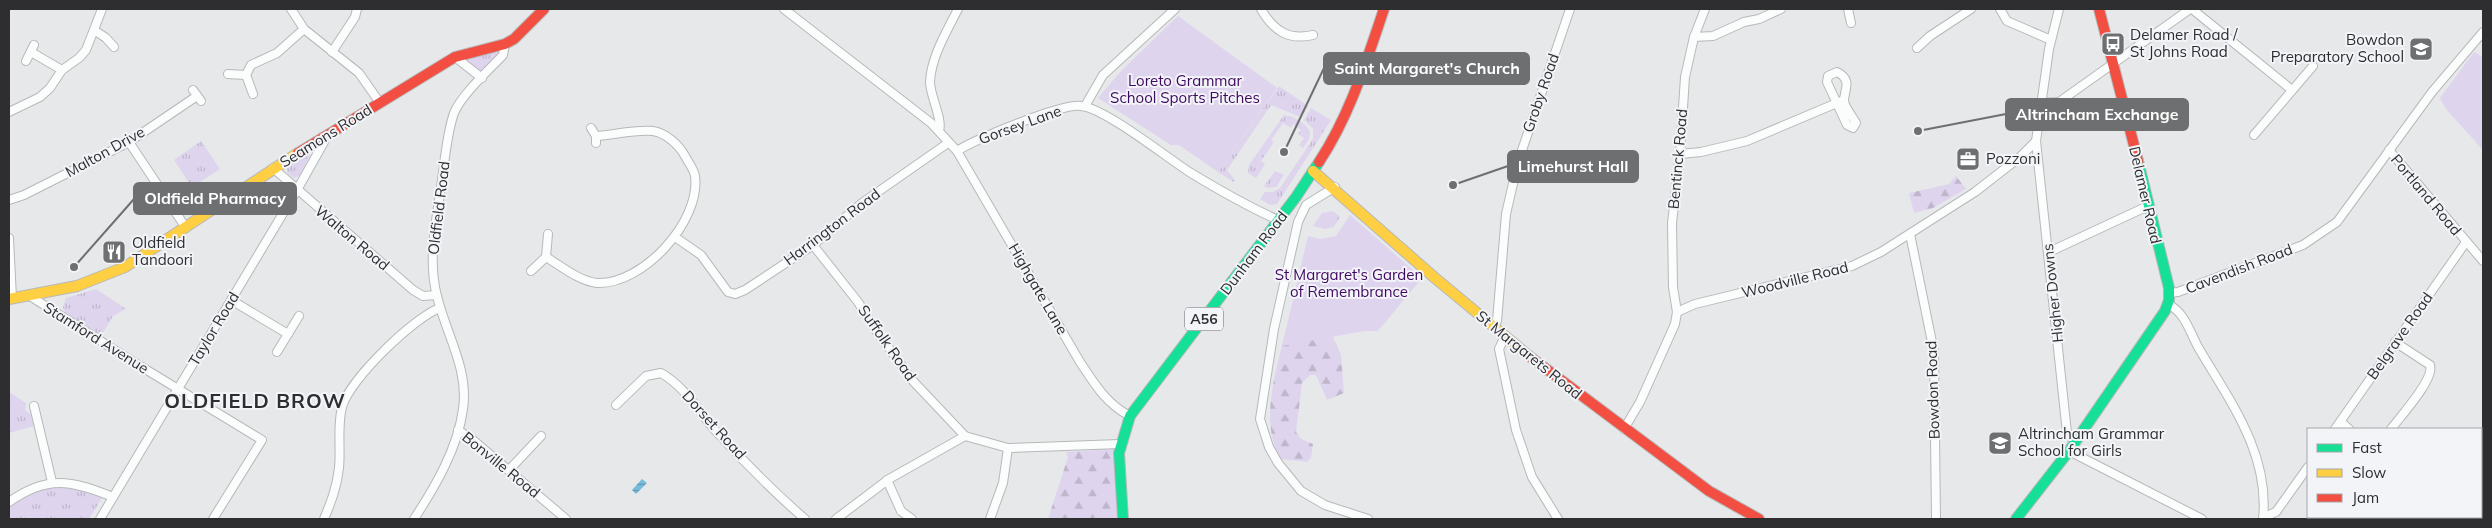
<svg xmlns="http://www.w3.org/2000/svg" width="2492" height="528" font-family="Mulish,sans-serif">
	<defs>
		<pattern id="grass-tufts" width="24" height="20" patternUnits="userSpaceOnUse" patternTransform="scale(1.25)"><rect width="24" height="20" fill="#dfd4ee"/><path d="M3 7l-1-3M5 7V3M7 7l1-3M15 17l-1-3M17 17v-4M19 17l1-3" fill="none" stroke="#c0b6cc"/></pattern>
		<pattern id="forest-firs" width="22" height="20" patternUnits="userSpaceOnUse" patternTransform="scale(1.25)"><rect width="22" height="20" fill="#dfd4ee"/><path d="M5 1l3.5 6h-7zM16 11l3.5 6h-7z" fill="#c0b6cc"/></pattern>
		<pattern id="water-rules" width="6" height="5" patternUnits="userSpaceOnUse" patternTransform="scale(1.25)"><rect width="6" height="5" fill="#78bcdb"/><path d="M0 2.5h6" fill="none" stroke="#6399b2"/></pattern>
	</defs>
	<rect width="100%" height="100%" fill="#e6e8ea"/>
	<g fill="url(#grass-tufts)">
		<path d="M505,44L503,55L482,78L455,57Z"/>
		<path d="M1279,86L1308,106L1303,114L1298,116L1271,105L1227,170L1235,180L1234,182L1218,172Z"/>
		<path d="M1311,108L1331,120L1277,204L1270,205L1260,199L1265,192H1273L1280,188L1313,139V129L1304,120Z"/>
		<path d="M1284,115C1294,116 1306,123 1310,132L1309,139L1303,148L1299,145L1304,138L1298,134L1301,130L1293,124L1291,128L1283,123L1271,140L1274,142L1261,161L1265,164L1256,178L1248,173L1249,165Z"/>
		<path d="M201,141L220,169L192,187L174,160Z"/>
		<path d="M311,152L300,175L294,178L287,173V168Z"/>
		<path d="M1275,171L1284,175L1276,187L1268,188L1264,186Z"/>
		<path d="M1333,211L1340,217L1334,227L1325,229L1313,226L1322,213Z"/>
		<path d="M96,289L126,309L113,316L101,336L65,313L63,307L66,298Z"/>
		<path d="M9,392L26,403L25,410L31,415L34,426L9,433Z"/>
		<path d="M44,485L84,488L102,498L89,519H9V504Z"/>
	</g>
	<g fill="url(#forest-firs)">
		<path d="M1956,176L1966,189L1933,208L1914,213L1909,193L1949,184Z"/>
		<path d="M1286,330L1332,335L1341,355L1344,393L1327,400L1316,375H1310L1302,383L1296,432L1301,439L1313,444L1311,458L1307,462L1281,459C1258,422 1277,368 1286,330Z"/>
		<path d="M1114,449L1117,519H1048L1068,457L1066,452Z"/>
	</g>
	<g fill="#dfd4ee">
		<path d="M1178,16L1277,88L1218,172L1179,145H1171L1098,98L1122,70Z"/>
		<path d="M2474,52L2483,57V150L2446,109L2440,98Z"/>
		<path d="M1350,215L1422,278L1378,331H1364L1282,346L1308,236L1320,239L1336,236Z"/>
	</g>
	<path fill="url(#water-rules)" d="M642,479L647,483L636,494L632,490Z"/>
	<g fill="none" stroke-linecap="round" stroke-linejoin="round">
		<g stroke="#b7b8b9" stroke-width="10">
			<g id="street">
				<path d="M291,9L304,29L359,73L380,103"/>
				<path d="M784,9L931,123L957,151L1080,362C1094,383 1106,404 1130,416"/>
				<path d="M1261,9C1273,30 1288,41 1313,35"/>
				<path d="M1848,9L1851,23"/>
				<path d="M2000,9L2007,21L2051,40"/>
				<path d="M2059,9L2049,49L2036,141L2067,433L2075,441"/>
				<path d="M2192,9L2292,90"/>
				<path d="M94,30L106,38L114,47"/>
				<path d="M1694,37L1713,36L1744,22L1759,19L1781,9"/>
				<path d="M1917,48L1930,36L1971,9"/>
				<path d="M31,52L62,70"/>
				<path d="M332,52L355,17L357,9"/>
				<path d="M455,57L482,78"/>
				<path d="M26,61L34,45"/>
				<path d="M1837,72C1853,80 1844,90 1844,101C1845,108 1853,117 1856,123L1853,128L1847,125L1827,82L1828,76Z"/>
				<path d="M228,74L246,75L251,65L277,53L304,29"/>
				<path d="M246,75L253,94"/>
				<path d="M193,90L201,101"/>
				<path d="M2041,103L2059,102L2190,9"/>
				<path d="M1085,106L1103,75L1175,9"/>
				<path d="M9,112L40,97L50,88L62,70L79,58L86,50L102,9"/>
				<path d="M591,128L596,136V143"/>
				<path d="M939,131C943,119 930,96 930,82C931,57 947,31 958,9"/>
				<path d="M2254,135L2313,66"/>
				<path d="M129,142L186,228"/>
				<path d="M2389,150L2483,261"/>
				<path d="M957,151C974,140 1062,103 1081,106C1105,108 1167,158 1191,173C1219,190 1249,207 1278,220"/>
				<path d="M1680,154L1701,152L1747,141L1844,100"/>
				<path d="M273,168L413,290L423,296L436,295"/>
				<path d="M1335,187L1306,205L1298,222L1274,329L1260,419L1269,447L1278,463L1301,491L1325,505L1368,519"/>
				<path d="M9,200L24,195L129,142L197,96"/>
				<path d="M1910,234L1934,352L1936,519"/>
				<path d="M675,237L701,255L728,292L735,294L745,290L813,245L862,203L948,143"/>
				<path d="M9,238L12,298"/>
				<path d="M813,245L858,302L877,332L913,381L965,436"/>
				<path d="M2049,252L2148,206"/>
				<path d="M546,257C561,266 579,281 597,283C643,285 701,221 695,176C694,169 688,162 685,156C679,145 666,133 653,131C635,129 614,135 596,136"/>
				<path d="M531,271L546,257L548,234"/>
				<path d="M2169,293L2178,292L2303,245L2337,222L2432,92L2483,32"/>
				<path d="M30,296L132,361L262,440L213,519"/>
				<path d="M231,300L288,334"/>
				<path d="M2168,304C2185,313 2189,330 2198,347C2229,400 2270,453 2263,519"/>
				<path d="M1677,312L1695,304L1852,266L1881,252L1975,192L2020,157L2036,141"/>
				<path d="M1494,326L1497,321L1506,214L1518,162L1570,9"/>
				<path d="M1505,336L1499,349L1516,430L1532,477L1558,519"/>
				<path d="M277,352L299,316"/>
				<path d="M616,405L646,376L661,373C685,387 697,409 714,429C742,460 774,492 805,519"/>
				<path d="M34,406L52,482"/>
				<path d="M2341,422L2349,429"/>
				<path d="M1624,429L1640,402L1675,324L1677,312L1673,287L1672,223L1680,154L1685,77L1694,37L1705,9"/>
				<path d="M2335,429L2466,242"/>
				<path d="M2391,429C2400,417 2435,379 2430,365L2395,342"/>
				<path d="M458,430L473,440L566,519"/>
				<path d="M2069,451L2202,519"/>
				<path d="M509,470L541,436"/>
				<path d="M887,480L901,511L912,519"/>
				<path d="M9,502C47,475 71,480 113,497"/>
				<path d="M2481,504L2483,499"/>
				<path d="M2264,517L2276,512L2308,467"/>
				<path d="M100,519L297,190L324,142L322,137"/>
				<path d="M324,519C331,502 337,487 339,468C341,448 337,427 342,407C349,380 414,317 440,308"/>
				<path d="M414,519C435,487 458,448 463,409C469,369 446,334 437,296C427,258 437,218 442,180C445,158 447,133 454,113C462,94 489,70 503,55L505,44"/>
				<path d="M836,519L889,479L965,436L1008,448L1120,444"/>
				<path d="M990,519L1003,483L1008,448"/>
				<path d="M2472,519L2473,517"/>
			</g>
		</g>
		<g stroke="#b7b8b9" stroke-width="12">
			<g id="fast">
				<path d="M1123,519L1119,453L1130,416L1296,197L1319,162"/>
				<path d="M2016,519L2069,451L2165,311L2169,300V288L2138,161"/>
			</g>
		</g>
		<g stroke="#b7b8b9" stroke-width="12">
			<g id="slow">
				<path d="M1313,171L1435,278L1529,356"/>
				<path d="M9,299L77,286L125,267L298,153"/>
			</g>
		</g>
		<g stroke="#b7b8b9" stroke-width="12">
			<g id="jam">
				<path d="M2099,9L2138,161"/>
				<path d="M298,153L455,57L505,44L514,39L544,9"/>
				<path d="M1319,162C1350,115 1366,62 1384,9"/>
				<path d="M1529,356L1709,491L1759,519"/>
			</g>
		</g>
		<use href="#street" stroke="#fbfcfc" stroke-width="8"/>
		<use href="#fast" stroke="#16e098" stroke-width="10"/>
		<use href="#slow" stroke="#ffcf43" stroke-width="10"/>
		<use href="#jam" stroke="#f24e42" stroke-width="10"/>
	</g>
	<defs>
		<g id="bus-square" transform="scale(1.25)"><rect x="-9" y="-9" width="18" height="18" rx="4" fill="#6e6f71" stroke="#f2f4f8"/><path d="M-5-6H5V4H4V6H2V4H-2V6H-4V4H-5ZM-3.5-4V0h7V-4ZM-3.5 1.2v1.5H-2V1.2ZM2 1.2v1.5H3.5V1.2Z" fill="#fff"/></g>
		<g id="school-square" transform="scale(1.25)"><rect x="-9" y="-9" width="18" height="18" rx="4" fill="#6e6f71" stroke="#f2f4f8"/><path d="M0-5L7-2L0 1L-7-2ZM-4 1L0 2.5L4 1V4Q0 6-4 4Z" fill="#fff"/></g>
		<g id="office-square" transform="scale(1.25)"><rect x="-9" y="-9" width="18" height="18" rx="4" fill="#6e6f71" stroke="#f2f4f8"/><path d="M-6-3h4V-5.5h4V-3h4V5H-6ZM-1-4.5V-3h2v-1.5ZM-6 0V1H6V0Z" fill="#fff"/></g>
		<g id="restaurant-square" transform="scale(1.25)"><rect x="-9" y="-9" width="18" height="18" rx="4" fill="#6e6f71" stroke="#f2f4f8"/><path d="M-5-6h1v4h1v-4h1v4h1v-4h1v5L-1.5 .5V6h-2V.5L-5-1ZM5-6V6H3V1.5H1.5Q1.5-4 5-6Z" fill="#fff"/></g>
	</defs>
	<g fill-rule="evenodd">
		<use href="#bus-square" x="2113" y="44"/>
		<use href="#school-square" x="2421" y="49"/>
		<use href="#office-square" x="1968" y="159"/>
		<use href="#restaurant-square" x="114" y="252"/>
		<use href="#school-square" x="2000" y="443"/>
	</g>
	<g text-anchor="middle" stroke-width="4" stroke-linejoin="round" paint-order="stroke">
		<rect fill="#f2f4f8" stroke="#69696c" stroke-width="1" x="1185" y="307.5" width="38" height="23" rx="4"/>
		<g font-size="14" font-weight="bold" fill="#2e2e30">
			<text x="1204" y="324">A56</text>
		</g>
		<g font-size="15" fill="#2e2e30" stroke="#f2f4f8" text-anchor="start">
			<text x="2130" y="40">Delamer Road /<tspan x="2130" dy="17">St Johns Road</tspan></text>
			<text x="2404" y="45" text-anchor="end">Bowdon<tspan x="2404" dy="17">Preparatory School</tspan></text>
			<text x="1986" y="164">Pozzoni</text>
			<text x="132" y="248">Oldfield<tspan x="132" dy="17">Tandoori</tspan></text>
			<text x="2018" y="439">Altrincham Grammar<tspan x="2018" dy="17">School for Girls</tspan></text>
		</g>
		<g font-size="15" fill="#400961" stroke="#f2f4f8">
			<text x="1185" y="86">Loreto Grammar<tspan x="1185" dy="17">School Sports Pitches</tspan></text>
			<text x="1349" y="280">St Margaret's Garden<tspan x="1349" dy="17">of Remembrance</tspan></text>
		</g>
		<g font-size="15" fill="#2e2e30" stroke="#f2f4f8">
			<text transform="translate(1541 93) rotate(-71)" y="5">Groby Road</text>
			<text transform="translate(1020 125) rotate(-20)" y="5">Gorsey Lane</text>
			<text transform="translate(326 136) rotate(-32)" y="5">Seamons Road</text>
			<text transform="translate(105 152) rotate(-29)" y="5">Malton Drive</text>
			<text transform="translate(1678 159) rotate(-85)" y="5">Bentinck Road</text>
			<text transform="translate(2145 195) rotate(77)" y="5">Delamer Road</text>
			<text transform="translate(2426 195) rotate(50)" y="5">Portland Road</text>
			<text transform="translate(439 208) rotate(-83)" y="5">Oldfield Road</text>
			<text transform="translate(832 227) rotate(-37)" y="5">Harrington Road</text>
			<text transform="translate(352 238) rotate(40)" y="5">Walton Road</text>
			<text transform="translate(1254 253) rotate(-53)" y="5">Dunham Road</text>
			<text transform="translate(2239 269) rotate(-21)" y="5">Cavendish Road</text>
			<text transform="translate(1795 280) rotate(-14)" y="5">Woodville Road</text>
			<text transform="translate(1038 289) rotate(60)" y="5">Highgate Lane</text>
			<text transform="translate(2053 293) rotate(-96)" y="5">Higher Downs</text>
			<text transform="translate(214 329) rotate(-59)" y="5">Taylor Road</text>
			<text transform="translate(2400 336) rotate(-55)" y="5">Belgrave Road</text>
			<text transform="translate(96 338) rotate(32)" y="5">Stamford Avenue</text>
			<text transform="translate(887 343) rotate(55)" y="5">Suffolk Road</text>
			<text transform="translate(1529 355) rotate(39)" y="5">St Margarets Road</text>
			<text transform="translate(1933 390) rotate(-92)" y="5">Bowdon Road</text>
			<text transform="translate(714 425) rotate(48)" y="5">Dorset Road</text>
			<text transform="translate(501 465) rotate(39)" y="5">Bonville Road</text>
		</g>
		<g font-size="20" font-weight="bold" letter-spacing="1" fill="#2e2e30" stroke="#f2f4f8">
			<text x="255" y="408">OLDFIELD BROW</text>
		</g>
	</g>
	<path fill="none" stroke="#6e6f71" stroke-width="2" d="M1284 152L1324 68M1918 131L2006 114M1453 185L1508 166M74 267L134 199"/>
	<g fill="#6e6f71" stroke="#f2f4f8" stroke-width="2">
		<circle cx="1284" cy="152" r="5"/>
		<circle cx="1918" cy="131" r="5"/>
		<circle cx="1453" cy="185" r="5"/>
		<circle cx="74" cy="267" r="5"/>
	</g>
	<g fill="#6e6f71" stroke="#6e6f71" stroke-width="2">
		<rect x="1324" y="53" width="205" height="31" rx="5"/>
		<rect x="2006" y="99" width="182" height="31" rx="5"/>
		<rect x="1508" y="151" width="130" height="31" rx="5"/>
		<rect x="134" y="183" width="162" height="31" rx="5"/>
	</g>
	<g font-size="16" text-anchor="middle" font-weight="bold" fill="#fff">
		<text x="1427" y="74">Saint Margaret's Church</text>
		<text x="2097" y="120">Altrincham Exchange</text>
		<text x="1573" y="172">Limehurst Hall</text>
		<text x="215" y="204">Oldfield Pharmacy</text>
	</g>
	<rect width="2492" height="528" fill="none" stroke="#2e2e30" stroke-width="20"/>
	<rect x="2307" y="428" width="175" height="90" fill="#f2f4f8" stroke="#a4a5a8"/>
	<rect x="2317" y="444" width="25" height="8" fill="#16e098" stroke="#a4a5a8"/>
	<text x="2352" y="453" font-size="15" fill="#2e2e30">Fast</text>
	<rect x="2317" y="469" width="25" height="8" fill="#ffcf43" stroke="#a4a5a8"/>
	<text x="2352" y="478" font-size="15" fill="#2e2e30">Slow</text>
	<rect x="2317" y="494" width="25" height="8" fill="#f24e42" stroke="#a4a5a8"/>
	<text x="2352" y="503" font-size="15" fill="#2e2e30">Jam</text>
</svg>
